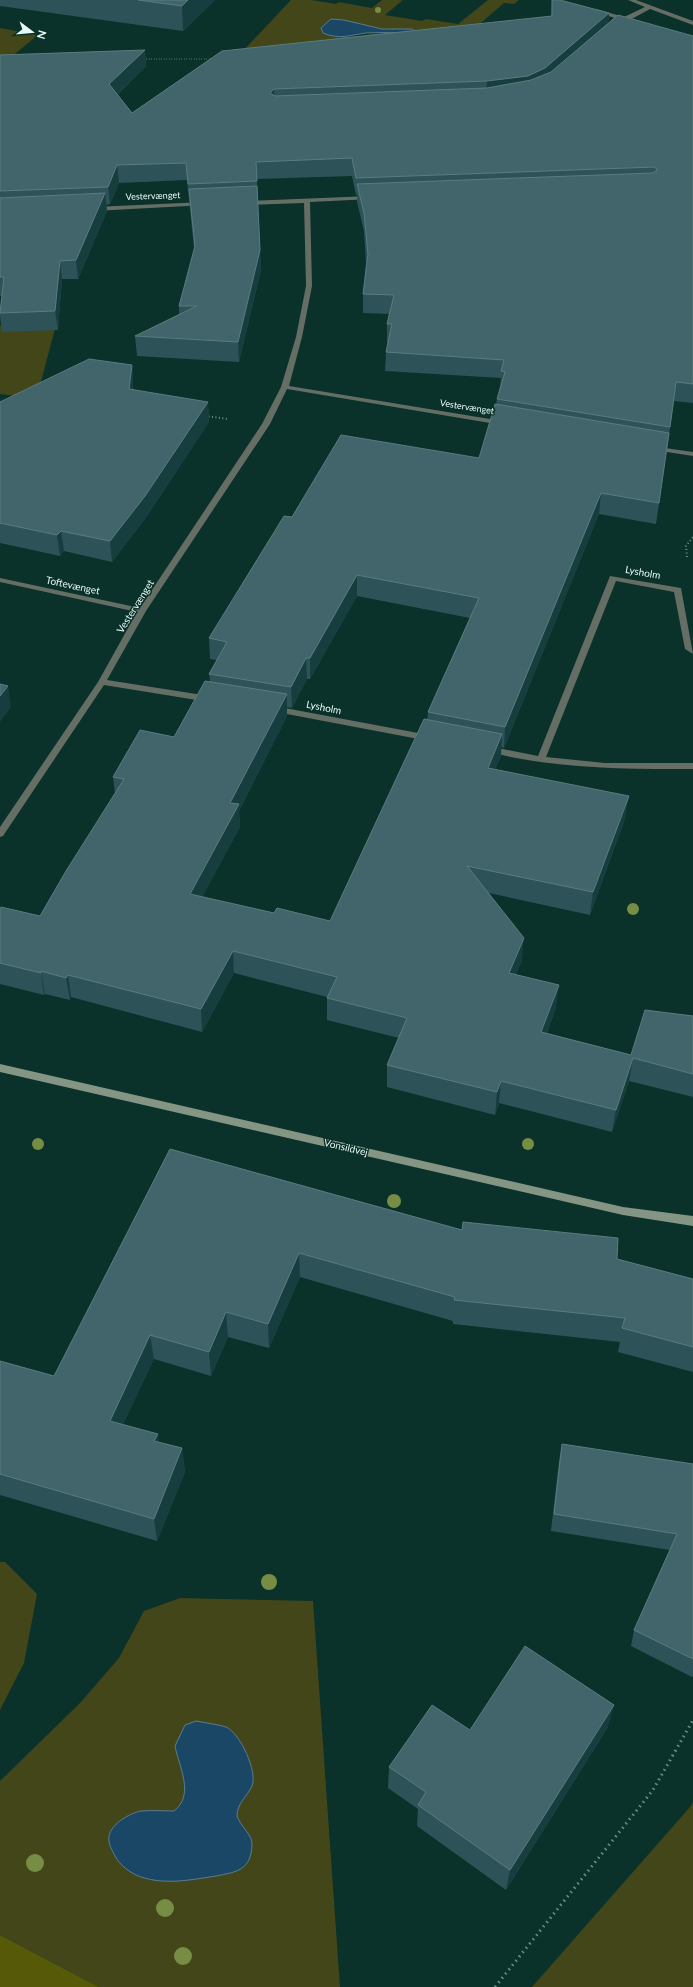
<svg xmlns="http://www.w3.org/2000/svg" width="693" height="1987" font-family="Lato,sans-serif">
	<rect width="100%" height="100%" fill="#0a312a"/>
	<g fill="#434619" fill-rule="evenodd">
		<path d="M291,0H311L336,4L339,2L372,8L382,0H403L385,15L422,21L426,19L458,24L488,0H519L514,4L504,3L467,35L504,41L507,38L542,45L573,18L563,15C574,7 588,14 599,19L598,24L544,76L536,77L511,45L474,49L472,46L432,50L464,93L445,95L412,48L377,53L374,49L331,53L350,82L334,83L314,53L274,57L272,54L235,59L259,105L249,106L234,104L229,55L240,54ZM331,19L344,20L382,29H412L415,31C413,34 411,35 408,36C400,38 393,33 386,33C365,33 343,42 323,33L321,28Z"/>
		<path d="M0,28L38,35L11,57H0Z"/>
		<path d="M0,325H56L38,393L32,398L0,394Z"/>
		<path d="M0,1562H5L37,1594L24,1663L0,1710Z"/>
		<path d="M180,1598L313,1601L340,1987H99L0,1935V1781L80,1703L119,1658L144,1611Z"/>
		<path d="M693,1802V1987H532L690,1807Z"/>
	</g>
	<path fill="#565a08" d="M0,1935L99,1987H0Z"/>
	<g fill="#1b4767" stroke="#587d92">
		<path d="M331,19L344,20L382,29H412L415,31L414,33C399,33 382,32 366,33C351,35 339,40 323,33L321,28Z"/>
		<path d="M196,1721C205,1723 217,1724 226,1727C240,1733 258,1772 252,1786C247,1797 237,1803 237,1816C240,1826 253,1835 252,1845C251,1870 237,1872 216,1876C190,1880 166,1885 141,1877C130,1873 119,1865 114,1854C111,1848 108,1843 109,1836C111,1824 130,1813 141,1811C152,1810 163,1811 174,1811C195,1795 179,1767 175,1746L185,1725Z"/>
	</g>
	<g fill="none" stroke-linecap="round" stroke-linejoin="round">
		<path stroke="#708f89" stroke-width="1.5" stroke-dasharray="0.5 2" stroke-linecap="butt" d="M144,59H213"/>
		<g stroke="#708f89" stroke-width="2" stroke-dasharray="1 2.5" stroke-linecap="butt">
			<path d="M205,416L228,419"/>
			<path d="M687,557L686,546L693,537"/>
		</g>
		<path stroke="#708f89" stroke-width="3" stroke-dasharray="1.5 4" stroke-linecap="butt" d="M495,1987L653,1790L693,1720"/>
		<g fill="#646e64" fill-rule="evenodd">
			<path d="M628,0H636L693,21V25L650,9L617,27L614,25L621,20L593,11L596,9L624,17L645,7Z"/>
			<path d="M370,196L372,197V199L310,202L312,286L302,337L289,386L502,421L506,423L502,425L287,389L270,424L146,611L107,680L209,696L213,699L209,702L104,685L3,836L0,837V827L98,682L137,612L0,582V578L140,608L262,424L281,387L296,337L306,286L304,203L246,205L243,203L246,201Z"/>
			<path d="M204,202L206,203V205L94,211L91,209L94,207Z"/>
			<path d="M651,446L693,452V456L654,450H651Z"/>
			<path d="M610,576L681,588L693,654L685,649L674,592L616,581L546,757L605,763H693V769C623,769 553,769 485,751L484,749L485,747L488,746L538,756Z"/>
			<path d="M274,706L429,735L433,738L429,741L271,711L270,709Z"/>
		</g>
		<path fill="#849584" fill-rule="evenodd" d="M0,1064L623,1207L693,1216V1226L623,1215L0,1072Z"/>
	</g>
	<g fill="#768d43">
		<circle cx="378" cy="10" r="3"/>
		<circle cx="633" cy="909" r="6"/>
		<circle cx="38" cy="1144" r="6"/>
		<circle cx="528" cy="1144" r="6"/>
		<circle cx="394" cy="1201" r="7"/>
		<circle cx="269" cy="1582" r="8"/>
		<circle cx="35" cy="1863" r="9"/>
		<circle cx="165" cy="1908" r="9"/>
		<circle cx="183" cy="1956" r="9"/>
	</g>
	<g fill="#2d5359" fill-rule="evenodd">
		<path d="M0,0H215L183,31L0,6Z"/>
		<path d="M552,0L609,13L608,23L693,36V403L674,401L656,524L599,514L504,748L501,747V756L495,769L625,819L590,915L489,893L522,960L516,974L556,1007L547,1033L631,1055L693,1016V1097L629,1081L612,1132L499,1103L495,1115L387,1087V1065L399,1038L327,1020V997L234,973L202,1032L71,997L70,1000L45,994L44,995L0,984V909L40,916L115,794L113,777L174,737L210,682L209,674L217,660L210,659L209,638L292,517L479,458L496,405L497,399L500,386L501,378L385,371L386,352L388,343H387V324L389,314L363,313V294L366,263L364,231L357,202V195H356L352,176L257,179L261,270L239,362L137,356L135,336L179,314V306L194,249L187,180L119,183L110,204L106,205L107,211L78,279H62L58,330L2,332L0,316V310L2,296H0V55L145,50L146,66L117,95L132,113L551,16ZM357,596L470,618L428,712L427,720L330,921L274,913L202,897L240,827L239,811L287,716V707L292,708L307,679H310Z"/>
		<path d="M132,365L133,385V390L208,402L209,422L147,516L112,562L64,551L60,556L0,543V402Z"/>
		<path d="M170,1149L462,1230L617,1259L693,1279V1372L618,1352L620,1342L453,1324V1321L300,1277L269,1348L228,1337L211,1376L154,1359L123,1424L159,1442L182,1448L185,1472L157,1541L0,1495V1361L54,1376Z"/>
		<path d="M562,1444L693,1464V1675L692,1677L631,1646L634,1630L670,1550L551,1531L559,1461Z"/>
		<path d="M608,1727L506,1890L417,1826L418,1809L388,1788L389,1767L470,1730Z"/>
	</g>
	<g fill="#173e3f">
		<path d="M188,0H215L183,31L182,6Z"/>
		<path d="M609,13L608,29L544,85L486,98L487,81Z"/>
		<path d="M145,50L146,66L110,101L109,84Z"/>
		<path d="M274,89L275,106L270,93Z"/>
		<path d="M117,165L119,183L110,204L108,187Z"/>
		<path d="M105,193L107,211L78,279L76,260Z"/>
		<path d="M260,250L261,270L239,362L238,342Z"/>
		<path d="M60,261L62,279L58,330L55,311Z"/>
		<path d="M132,365L133,385L130,409L129,389Z"/>
		<path d="M208,402L209,422L147,516L112,562L110,541Z"/>
		<path d="M601,493L599,514L504,748L505,727Z"/>
		<path d="M61,531L64,551L60,556L57,535Z"/>
		<path d="M357,575V596L310,679V658Z"/>
		<path d="M306,658L307,679L292,708L291,687Z"/>
		<path d="M8,686L11,707L0,722V696Z"/>
		<path d="M287,694V716L239,811L240,827L192,916L190,894L230,803Z"/>
		<path d="M502,734L501,756L487,790L488,768Z"/>
		<path d="M629,796L625,819L590,915L593,892Z"/>
		<path d="M524,938L522,960L507,995L509,973Z"/>
		<path d="M233,951L234,973L202,1032L201,1009Z"/>
		<path d="M41,971L45,994L44,995L41,973Z"/>
		<path d="M68,975L71,997L70,1000L66,978Z"/>
		<path d="M559,985L556,1007L539,1054L541,1032Z"/>
		<path d="M633,1058L629,1081L612,1132L616,1110Z"/>
		<path d="M501,1081L499,1103L495,1115L497,1092Z"/>
		<path d="M299,1253L300,1277L269,1348L268,1324Z"/>
		<path d="M226,1312L228,1337L211,1376L209,1352Z"/>
		<path d="M150,1335L154,1359L114,1444L110,1421Z"/>
		<path d="M158,1434L161,1457L154,1441Z"/>
		<path d="M182,1448L185,1472L157,1541L154,1519Z"/>
		<path d="M614,1705L608,1727L506,1890L510,1870Z"/>
	</g>
	<g fill="#41656a" stroke="#5b7c7f">
		<path d="M138,0H188L182,6Z"/>
		<path d="M552,0H560L609,13L545,68L528,76L487,81L274,89L270,93L275,96L487,88L531,80L551,72L618,15L693,36V384L676,382L670,427L497,399L505,372L501,371L504,360L386,352L392,324H387L394,295L363,294L368,254L364,213L357,184L653,173L657,170L655,167L356,178L352,158L256,162L257,181L188,184L186,163L117,165L108,187L0,191V55L145,50L109,84L132,113L222,51L552,16Z"/>
		<path d="M257,186L260,250L238,342L135,336L197,306H179L195,246L189,189Z"/>
		<path d="M105,193L76,260L60,261L55,311L0,313L4,277H0V198Z"/>
		<path d="M89,359L132,365L129,389L208,402L145,496L110,541L61,531L57,535L0,523V402Z"/>
		<path d="M495,404L669,433L659,503L601,493L505,727L428,712L479,598L357,575L310,658H306L291,687L209,674L227,642L209,638L284,516L292,517L341,435L479,458Z"/>
		<path d="M205,681L287,694L230,803L239,804L190,894L274,913L277,908L330,921L424,719L502,734L488,768L629,796L593,892L467,866L524,938L509,973L559,985L541,1032L631,1055L645,1010L693,1016V1074L633,1058L616,1110L501,1081L497,1092L387,1065L407,1018L327,998L337,977L233,951L201,1009L68,975L66,978L41,971V973L0,963V909L1,907L40,916L66,871L124,779L113,777L140,730L174,737Z"/>
		<path d="M0,684L8,686L0,696Z"/>
		<path d="M170,1149L462,1230L463,1222L618,1238L617,1259L693,1279V1347L622,1328L625,1318L454,1300L455,1297L299,1253L268,1324L226,1312L209,1352L150,1335L110,1421L158,1434L154,1441L182,1448L154,1519L0,1474V1361L54,1376Z"/>
		<path d="M562,1444L693,1464V1659L634,1630L677,1534L554,1514Z"/>
		<path d="M525,1646L614,1705L510,1870L418,1805L426,1792L389,1767L432,1705L470,1730Z"/>
	</g>
	<g text-anchor="middle" stroke-width="3" stroke-linejoin="round" paint-order="stroke">
		<g font-size="9" fill="#e6faf5" stroke="#0a312a">
			<text transform="translate(153 196) rotate(-2)" y="3">Vestervænget</text>
			<text transform="translate(467 407) rotate(9)" y="3">Vestervænget</text>
		</g>
		<g font-size="10" fill="#e6faf5" stroke="#0a312a">
			<text transform="translate(643 572) rotate(10)" y="4">Lysholm</text>
			<text transform="translate(73 585) rotate(12)" y="4">Toftevænget</text>
			<text transform="translate(135 606) rotate(-58)" y="4">Vestervænget</text>
			<text transform="translate(324 707) rotate(11)" y="4">Lysholm</text>
			<text transform="translate(346 1147) rotate(13)" y="4">Vonsildvej</text>
		</g>
	</g>
	<g transform="translate(32 32) rotate(106)" stroke="#0a312a" stroke-width="3" paint-order="stroke">
	<path d="M0-3L7 15L0 10L-7 15Z" fill="#e6faf5"/>
	<text y="-6" font-size="11" font-weight="bold" text-anchor="middle" fill="#e6faf5">N</text>
	</g>
</svg>
